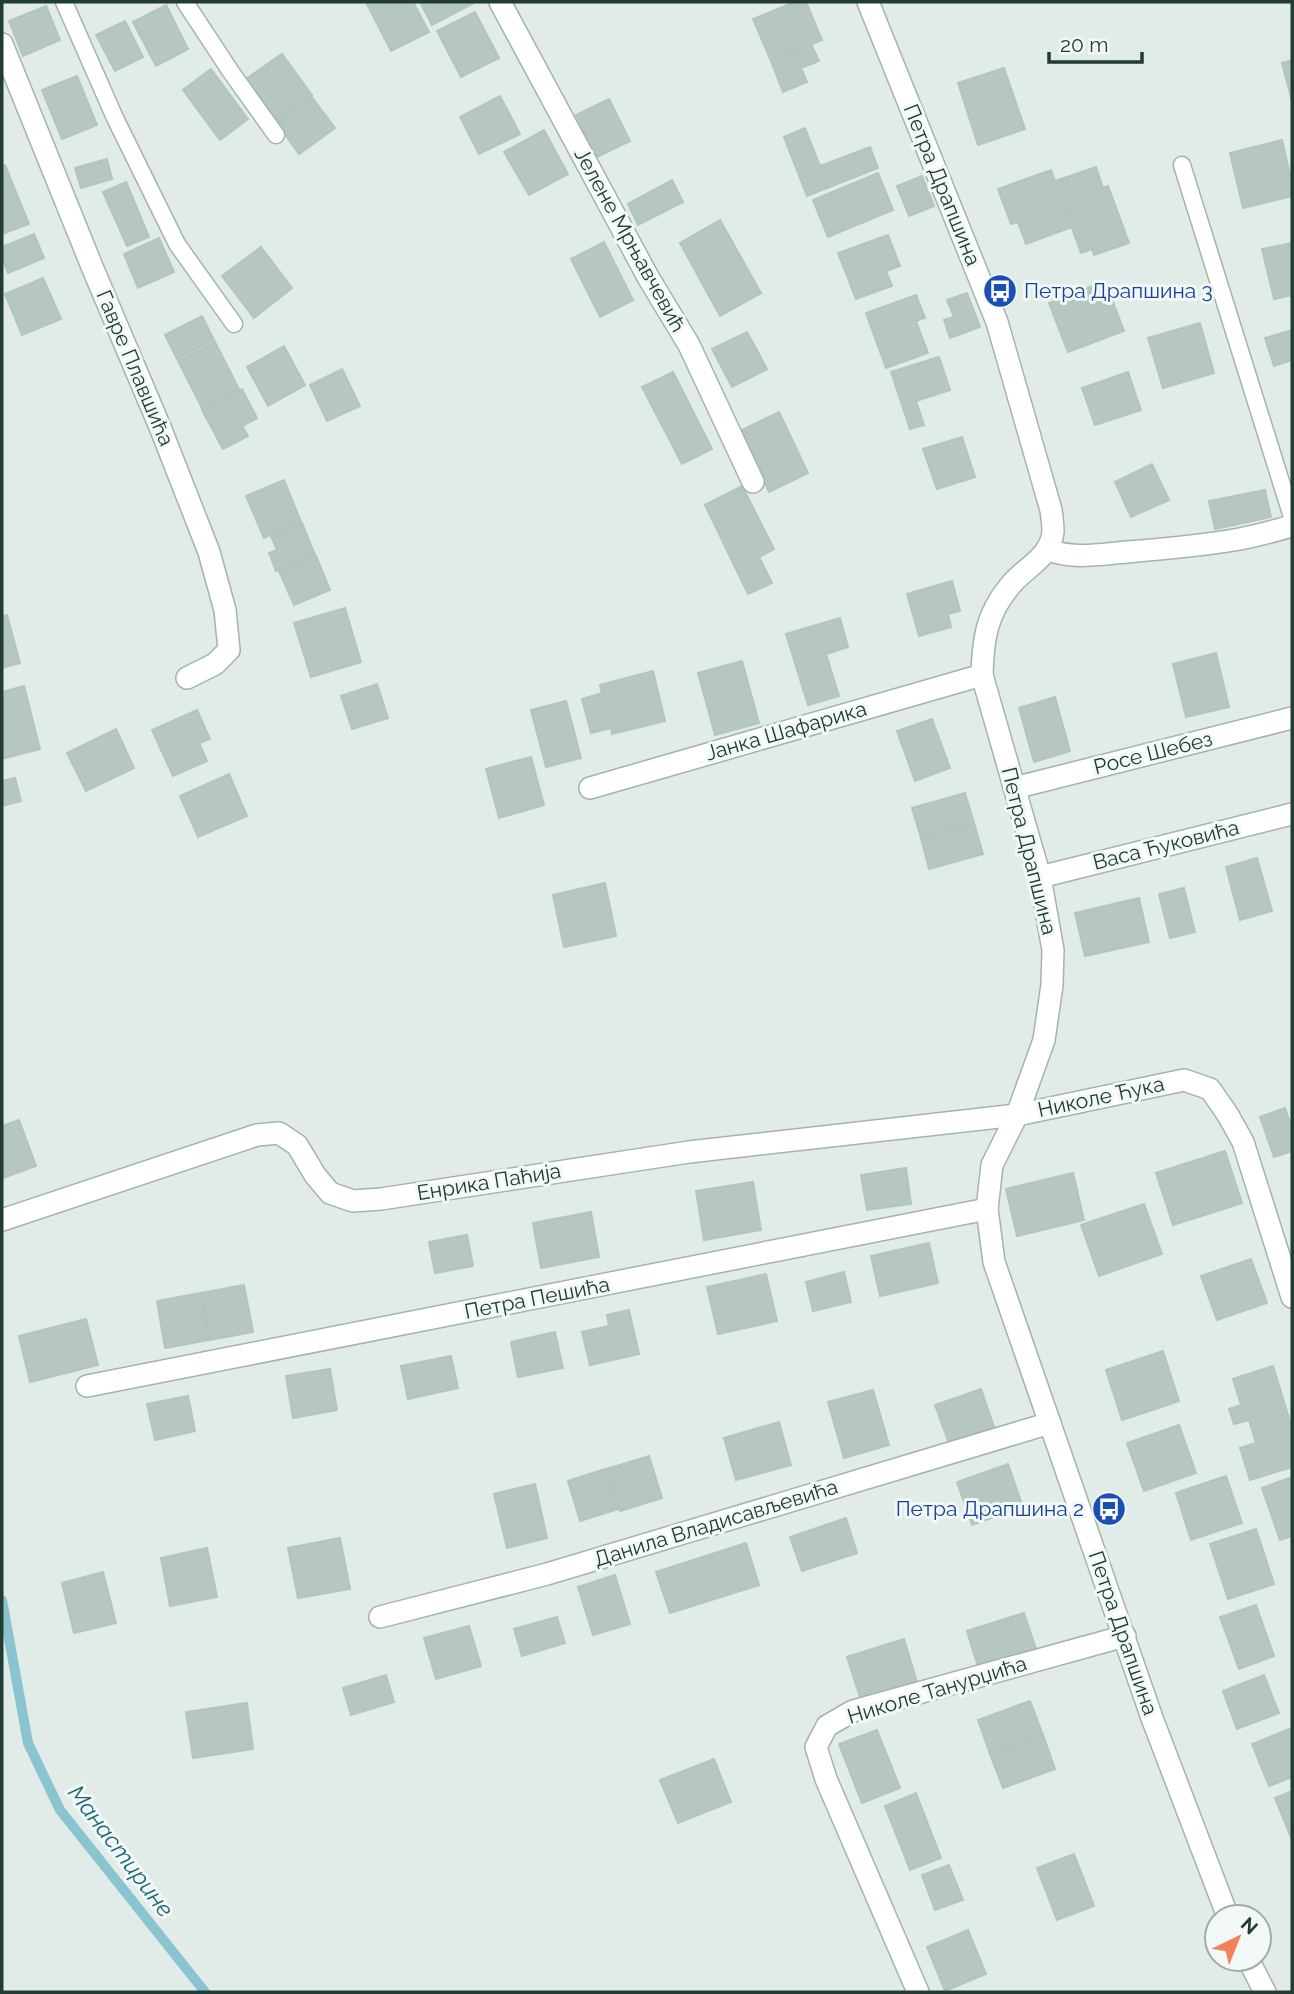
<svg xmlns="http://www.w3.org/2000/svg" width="1294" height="1994" font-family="Raleway,sans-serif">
	<rect width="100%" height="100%" fill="#e1ebe7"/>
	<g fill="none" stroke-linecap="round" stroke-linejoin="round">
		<path stroke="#89c4d0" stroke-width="10" d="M2,1600L28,1743L60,1810L205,1992"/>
	</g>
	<g fill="#b6c6c0" stroke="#b3c5be" stroke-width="2">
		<path d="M366,2H413L429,32L391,51Z"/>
		<path d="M420,2H474V3L432,25Z"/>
		<path d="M795,2H806L822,40L771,61L753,19Z"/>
		<path d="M166,5L188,49L156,66L133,22Z"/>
		<path d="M46,6L60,40L23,56L9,21Z"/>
		<path d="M475,12L499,58L461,77L437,31Z"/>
		<path d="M125,21L143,57L115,71L96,35Z"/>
		<path d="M811,44L819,61L801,68L807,82L783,92L771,61Z"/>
		<path d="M282,54L312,95L275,121L246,79Z"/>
		<path d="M1292,60V101L1282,63Z"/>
		<path d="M1004,68L1025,129L978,145L958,83Z"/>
		<path d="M211,69L248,119L220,140L183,90Z"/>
		<path d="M77,76L97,125L62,139L42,90Z"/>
		<path d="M311,96L335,128L299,154L276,122Z"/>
		<path d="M500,96L520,134L479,154L460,117Z"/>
		<path d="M609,99L630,141L597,157L576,115Z"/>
		<path d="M805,128L820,166L870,147L878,168L807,196L784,137Z"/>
		<path d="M544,130L568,174L529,195L504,152Z"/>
		<path d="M1282,140L1292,183V196L1243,208L1230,153Z"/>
		<path d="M107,159L112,179L81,188L75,168Z"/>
		<path d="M5,165L29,224L2,234V166Z"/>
		<path d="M1096,167L1103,188L1108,186L1129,243L1094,255L1092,249L1081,253L1055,181Z"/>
		<path d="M1051,170L1072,227L1026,244L1018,222L1011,224L998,189Z"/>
		<path d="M878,173L893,210L828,237L813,200Z"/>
		<path d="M922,176L934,206L909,216L897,186Z"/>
		<path d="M672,180L683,202L638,225L628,204Z"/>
		<path d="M126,182L149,237L127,246L103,192Z"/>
		<path d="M720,220L761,293L720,316L680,243Z"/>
		<path d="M34,234L44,258L8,273L2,257V247Z"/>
		<path d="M888,235L900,266L886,271L892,286L856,299L838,253Z"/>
		<path d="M159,238L174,272L138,288L124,254Z"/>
		<path d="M604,242L633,300L600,317L571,259Z"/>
		<path d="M1292,243V295L1274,299L1262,249Z"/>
		<path d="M261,247L292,288L254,318L222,276Z"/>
		<path d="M43,278L61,319L22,335L5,294Z"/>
		<path d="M1105,281L1124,331L1068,352L1049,303Z"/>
		<path d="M967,293L980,327L950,338L944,320L954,317L947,300Z"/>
		<path d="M916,295L925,318L916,321L928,353L886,368L866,313Z"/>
		<path d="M202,316L214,340L177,359L165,335Z"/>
		<path d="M1200,323L1214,373L1163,388L1148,338Z"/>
		<path d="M1292,330V360L1274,366L1265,338Z"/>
		<path d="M747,332L767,369L732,387L712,349Z"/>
		<path d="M215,342L239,389L202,408L178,361Z"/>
		<path d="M284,346L305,385L268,406L247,367Z"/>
		<path d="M939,357L950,390L916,401L924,425L910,429L891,372Z"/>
		<path d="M342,369L360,406L327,421L310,385Z"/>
		<path d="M673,372L712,449L682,464L642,387Z"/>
		<path d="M1128,372L1141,410L1095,425L1082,388Z"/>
		<path d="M242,389L257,418L242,426L248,436L223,449L202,410Z"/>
		<path d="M779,412L808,473L769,492L740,431Z"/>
		<path d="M962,437L975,477L937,489L923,449Z"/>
		<path d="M1152,464L1169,500L1131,517L1115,482Z"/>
		<path d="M284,480L301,522L264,538L246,496Z"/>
		<path d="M742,486L774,549L759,557L772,583L748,594L705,505Z"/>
		<path d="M1265,490L1271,517L1215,529L1209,501Z"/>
		<path d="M302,523L315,555L276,571L269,553L277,550L271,536Z"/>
		<path d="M316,556L330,590L294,605L279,571Z"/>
		<path d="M952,581L960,611L948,614L951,627L919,636L907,594Z"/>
		<path d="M345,608L361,662L311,677L294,623Z"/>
		<path d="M7,615L20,663L2,668V617Z"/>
		<path d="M840,618L848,647L826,654L839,696L808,705L786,634Z"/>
		<path d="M1216,653L1229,707L1186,717L1173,664Z"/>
		<path d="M742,661L759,723L715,735L698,673Z"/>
		<path d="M653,671L665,721L612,734L611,728L591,733L582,699L602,693L600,685Z"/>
		<path d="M377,684L388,718L352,729L341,696Z"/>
		<path d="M24,686L40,749L2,759V692Z"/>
		<path d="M1055,697L1070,751L1034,762L1019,708Z"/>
		<path d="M566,701L581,758L546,767L531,710Z"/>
		<path d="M197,710L210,739L199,743L207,761L173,776L152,730Z"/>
		<path d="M932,719L950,768L915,781L897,731Z"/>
		<path d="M116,729L134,768L86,791L67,753Z"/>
		<path d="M531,757L544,805L499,818L486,769Z"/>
		<path d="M229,774L247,816L198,837L180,796Z"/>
		<path d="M15,778L21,801L2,806V781Z"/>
		<path d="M965,793L974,823L921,838L912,808Z"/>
		<path d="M974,823L983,854L929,869L921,838Z"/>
		<path d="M1257,858L1272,911L1240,920L1226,867Z"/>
		<path d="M605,883L616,936L564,947L553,895Z"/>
		<path d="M1184,888L1195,932L1170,938L1159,894Z"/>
		<path d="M1139,898L1149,942L1085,956L1075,913Z"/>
		<path d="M1285,1108L1292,1129V1151L1274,1157L1260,1117Z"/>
		<path d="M19,1120L36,1166L3,1178L2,1126Z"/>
		<path d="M1225,1151L1242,1203L1173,1225L1156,1173Z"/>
		<path d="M906,1168L911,1204L867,1210L861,1175Z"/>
		<path d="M1073,1173L1084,1220L1017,1236L1006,1189Z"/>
		<path d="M753,1182L761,1230L704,1240L696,1191Z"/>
		<path d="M1144,1204L1162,1254L1099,1276L1081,1225Z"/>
		<path d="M591,1212L599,1257L541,1268L533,1223Z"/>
		<path d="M467,1235L473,1266L435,1273L429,1242Z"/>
		<path d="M929,1243L938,1283L880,1296L871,1256Z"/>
		<path d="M1251,1259L1267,1303L1217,1320L1201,1276Z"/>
		<path d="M844,1272L851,1302L813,1311L806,1282Z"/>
		<path d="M766,1274L777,1321L718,1334L707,1287Z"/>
		<path d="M244,1285L253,1332L209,1340L201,1293Z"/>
		<path d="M201,1293L209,1340L165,1348L157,1301Z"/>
		<path d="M629,1310L639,1354L590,1365L582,1332L609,1326L607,1315Z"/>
		<path d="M86,1319L98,1365L30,1382L19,1336Z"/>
		<path d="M555,1332L563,1368L518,1377L511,1342Z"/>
		<path d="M1163,1351L1179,1401L1122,1420L1106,1370Z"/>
		<path d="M451,1356L458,1388L408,1399L401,1366Z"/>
		<path d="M1273,1366L1292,1428V1467L1250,1480L1240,1448L1256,1443L1249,1420L1234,1424L1229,1409L1241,1405L1233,1379Z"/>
		<path d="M330,1369L337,1410L293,1418L286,1376Z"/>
		<path d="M981,1389L995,1430L950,1446L935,1405Z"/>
		<path d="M873,1390L889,1445L844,1458L828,1402Z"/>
		<path d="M188,1396L195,1431L155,1440L147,1404Z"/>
		<path d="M779,1422L791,1465L736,1480L724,1438Z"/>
		<path d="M1179,1425L1196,1473L1144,1491L1127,1443Z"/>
		<path d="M649,1456L662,1498L620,1511L607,1469Z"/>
		<path d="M1008,1464L1023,1507L972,1525L957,1482Z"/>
		<path d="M605,1469L618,1509L580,1521L568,1481Z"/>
		<path d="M1226,1476L1242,1523L1191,1540L1176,1493Z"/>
		<path d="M1292,1477V1536L1280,1540L1262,1488Z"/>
		<path d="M535,1484L547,1538L507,1548L494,1494Z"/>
		<path d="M846,1518L857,1553L802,1571L790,1537Z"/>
		<path d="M1256,1529L1274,1584L1228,1599L1210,1544Z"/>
		<path d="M340,1538L350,1589L298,1598L288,1548Z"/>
		<path d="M746,1543L759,1585L670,1613L656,1572Z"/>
		<path d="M207,1548L217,1597L170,1606L161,1558Z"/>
		<path d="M103,1572L116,1623L74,1633L62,1583Z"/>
		<path d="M615,1575L630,1624L593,1635L578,1587Z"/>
		<path d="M1256,1605L1274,1656L1239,1669L1220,1617Z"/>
		<path d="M1024,1613L1036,1649L978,1667L967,1631Z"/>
		<path d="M557,1617L565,1643L522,1656L514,1629Z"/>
		<path d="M469,1626L481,1666L436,1679L424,1638Z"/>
		<path d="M904,1639L917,1682L861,1700L847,1657Z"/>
		<path d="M386,1675L394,1702L351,1715L343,1688Z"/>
		<path d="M1264,1675L1279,1713L1237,1729L1223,1691Z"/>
		<path d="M1030,1701L1043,1735L990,1754L978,1720Z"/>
		<path d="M247,1703L253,1749L193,1758L186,1712Z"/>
		<path d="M1292,1728V1777L1269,1786L1252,1744Z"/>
		<path d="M877,1730L900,1788L862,1803L839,1744Z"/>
		<path d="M1043,1735L1055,1769L1003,1788L990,1754Z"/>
		<path d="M714,1759L731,1802L678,1823L660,1780Z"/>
		<path d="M1292,1791V1840L1275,1798Z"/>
		<path d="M916,1793L941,1858L910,1870L885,1806Z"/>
		<path d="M1074,1854L1094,1906L1057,1920L1037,1868Z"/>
		<path d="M949,1865L963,1900L935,1910L922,1875Z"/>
		<path d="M968,1930L986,1974L945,1991L927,1947Z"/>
	</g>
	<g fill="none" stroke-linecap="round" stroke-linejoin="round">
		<g stroke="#a4b3ae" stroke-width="19">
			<g id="service">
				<path d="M64,2L115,118L177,244L234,324"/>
				<path d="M185,2L231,72L276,135"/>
				<path d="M1182,165L1292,517"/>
			</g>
		</g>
		<g stroke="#a4b3ae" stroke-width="24">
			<g id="minor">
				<path d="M500,2L648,277L689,345L753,482"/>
				<path d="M2,44L93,269L160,427L209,552L225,610L229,650L215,664L187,678"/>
				<path d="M1047,549C1071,560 1101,554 1127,552C1163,549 1199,546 1234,540C1254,537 1273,531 1292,526"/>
				<path d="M590,788L982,675"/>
				<path d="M1014,788L1292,718"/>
				<path d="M1040,877L1292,814"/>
				<path d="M2,1220L257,1135L279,1133L297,1145L315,1175L330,1193L353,1201L381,1199L689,1152L1017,1115L1184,1080L1210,1089L1228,1115L1243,1142L1292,1297"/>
				<path d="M87,1386L987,1209"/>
				<path d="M380,1617L547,1574L1050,1423"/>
				<path d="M918,1992L826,1779L816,1747L827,1726L853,1711L1125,1636"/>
			</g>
		</g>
		<g stroke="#a4b3ae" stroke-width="24">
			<g id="tertiary">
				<path d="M868,2L997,322L1051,510C1052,517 1053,525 1053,532C1050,559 1023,568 1009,587C986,615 983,640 982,675L1040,877L1053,950L1052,985L1044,1040L1017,1115L992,1165L987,1209L994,1262L1152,1718L1228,1917"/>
				<path d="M1248,1959L1265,1992"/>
			</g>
		</g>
		<use href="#service" stroke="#fff" stroke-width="16"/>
		<use href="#minor" stroke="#fff" stroke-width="21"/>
		<use href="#tertiary" stroke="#fff" stroke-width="21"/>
	</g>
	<defs>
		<g id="bus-disc" transform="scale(1.75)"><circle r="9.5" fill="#1a4fb4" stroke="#f1f8f5"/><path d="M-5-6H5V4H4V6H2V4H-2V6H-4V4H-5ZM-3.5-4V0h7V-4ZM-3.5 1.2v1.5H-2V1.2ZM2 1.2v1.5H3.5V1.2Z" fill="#fff"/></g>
	</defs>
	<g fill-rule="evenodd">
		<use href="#bus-disc" x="1000" y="291"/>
		<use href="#bus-disc" x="1109" y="1509"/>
	</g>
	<g text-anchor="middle" stroke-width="6" stroke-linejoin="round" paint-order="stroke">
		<g font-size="21" fill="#213c35" stroke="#f1f8f5">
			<text transform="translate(942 185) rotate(68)" y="7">Петра Драпшина</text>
			<text transform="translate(630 240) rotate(61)" y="7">Јелене Мрњавчевић</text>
			<text transform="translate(135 368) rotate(67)" y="7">Гавре Плавшића</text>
			<text transform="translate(786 731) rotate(-16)" y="7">Јанка Шафарика</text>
			<text transform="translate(1153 753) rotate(-14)" y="7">Росе Шебез</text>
			<text transform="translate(1166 845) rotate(-14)" y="7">Васа Ћуковића</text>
			<text transform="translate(1029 851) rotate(76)" y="7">Петра Драпшина</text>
			<text transform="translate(1101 1097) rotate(-12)" y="7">Николе Ћука</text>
			<text transform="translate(489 1182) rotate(-9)" y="7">Енрика Паћија</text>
			<text transform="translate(537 1298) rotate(-11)" y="7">Петра Пешића</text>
			<text transform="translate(716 1523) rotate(-17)" y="7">Данила Владисављевића</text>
			<text transform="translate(1123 1633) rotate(71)" y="7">Петра Драпшина</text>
			<text transform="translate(937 1690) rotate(-17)" y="7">Николе Танурџића</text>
		</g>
		<g font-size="21" fill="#164399" stroke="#f1f8f5" text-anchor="start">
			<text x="1024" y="298">Петра Драпшина 3</text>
			<text x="1084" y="1516" text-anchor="end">Петра Драпшина 2</text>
		</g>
		<g font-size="23" font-style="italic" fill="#1c6677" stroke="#f1f8f5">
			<text transform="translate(121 1851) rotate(53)" y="8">Манастирине</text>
		</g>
	</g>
	<rect width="1294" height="1994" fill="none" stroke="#213c35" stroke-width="7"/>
	<g transform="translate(1238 1938) rotate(43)"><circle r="33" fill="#f1f8f5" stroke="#9eada8" stroke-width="2"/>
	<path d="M0-5L12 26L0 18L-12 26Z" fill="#f0815a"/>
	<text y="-10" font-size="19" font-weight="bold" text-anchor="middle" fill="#213c35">N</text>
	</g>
	<path d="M1049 52v10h93v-10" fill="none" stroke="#213c35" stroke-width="3.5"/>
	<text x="1060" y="52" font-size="21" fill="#213c35" stroke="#f1f8f5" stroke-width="5" paint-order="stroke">20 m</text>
</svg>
